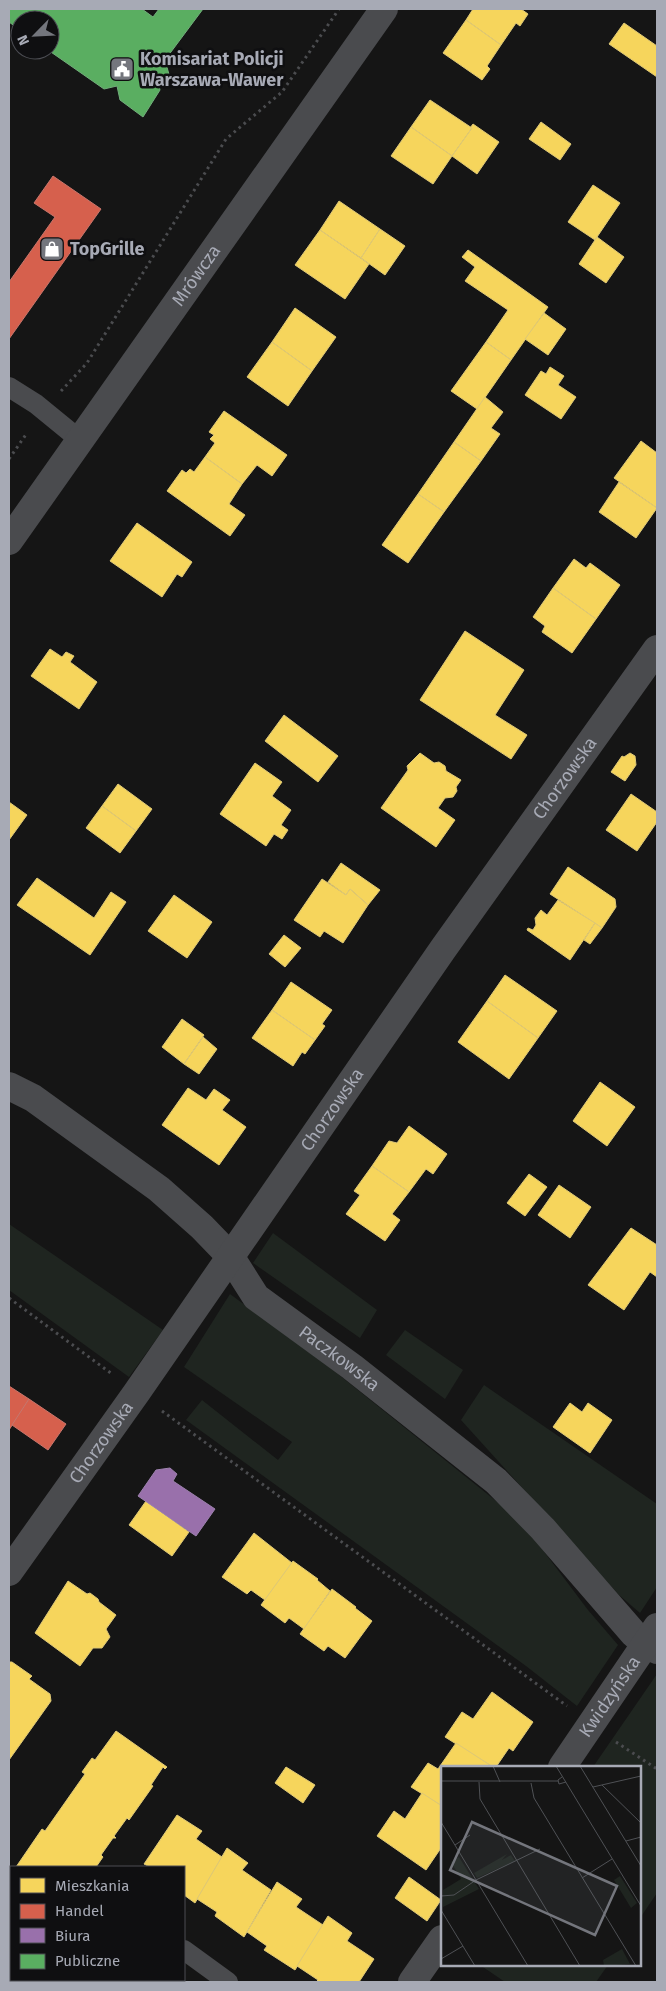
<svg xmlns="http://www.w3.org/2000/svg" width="666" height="1991" font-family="'Fira Sans',sans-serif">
	<rect width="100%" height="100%" fill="#151515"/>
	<g fill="#1f2520">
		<path d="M9,1224L163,1330L129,1377L9,1290Z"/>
		<path d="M273,1233L377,1310L360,1338L253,1263Z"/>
		<path d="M230,1294L333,1370L521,1521L588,1610L618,1645L577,1706L526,1666L186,1420L202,1400L278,1460L292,1442L184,1367Z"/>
		<path d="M405,1330L463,1370L445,1399L386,1355Z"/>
		<path d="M484,1385L657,1504V1587L640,1613L619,1595L461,1420Z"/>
		<path d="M657,1674V1893L640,1918V1767H593Z"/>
		<path d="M480,1965H608L596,1982H505Z"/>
	</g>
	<g fill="#f6d55c" stroke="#dec877">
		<path d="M473,9H521L528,14L520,26L516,23L501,45L466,20Z"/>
		<path d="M466,20L501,45L487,66L490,69L482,80L443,53Z"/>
		<path d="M624,23L657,46V77L609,44Z"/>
		<path d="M430,100L472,128L452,156L411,127Z"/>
		<path d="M541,122L571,144L560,160L529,139Z"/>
		<path d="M473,124L499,142L477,174L452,156L472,128H470Z"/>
		<path d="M411,127L452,156L433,184L391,156Z"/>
		<path d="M593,185L620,203L595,240L568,222Z"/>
		<path d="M339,201L380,229L361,258L320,230Z"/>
		<path d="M380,229L405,246L385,275L361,258Z"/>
		<path d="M320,230L369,264L345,299L295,265Z"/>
		<path d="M597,237L624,257L606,283L579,264Z"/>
		<path d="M468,250L548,307L511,360L486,342L508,310L465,281L475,267L462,257Z"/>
		<path d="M295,308L336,337L312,371L272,342Z"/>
		<path d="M544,313L566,329L548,355L525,339Z"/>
		<path d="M272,342L312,371L288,406L247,377Z"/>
		<path d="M486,342L511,360L477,409L451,391Z"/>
		<path d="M550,367L564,376L558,385L576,397L561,419L525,395L541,371L546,374Z"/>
		<path d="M485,397L503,412L491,428L500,434L481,461L454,442Z"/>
		<path d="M224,411L287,455L272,476L257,465L242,484L205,457L215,443L210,439L214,435L209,432Z"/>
		<path d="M641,441L657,453V508L614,478Z"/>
		<path d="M454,442L481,461L444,512L418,494Z"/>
		<path d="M205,457L242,484L229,504L245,515L230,536L167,491L182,470L186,473L190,469L194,472Z"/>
		<path d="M619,482L657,508L636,538L599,512Z"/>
		<path d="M418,494L444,512L408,563L382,545Z"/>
		<path d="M137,523L192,562L182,577L177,574L162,597L110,561Z"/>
		<path d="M574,559L586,568L590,563L620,585L596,619L553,588Z"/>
		<path d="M553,588L596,619L572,653L542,632L545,626L533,617Z"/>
		<path d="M465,631L524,670L495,715L527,735L511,759L420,700Z"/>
		<path d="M50,649L62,657L66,652L74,656L70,662L97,682L79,709L31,676Z"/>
		<path d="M284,715L338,756L318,782L265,741Z"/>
		<path d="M420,753L434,763L439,762L445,766L446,771L461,780L456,787L457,791L453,797L445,798L438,808L455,820L436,847L381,808L408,770L407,766Z"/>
		<path d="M630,753L635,756L636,765L625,781L611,772L622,756L624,757Z"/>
		<path d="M255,763L282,782L272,796L291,810L281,825L288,830L282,839L274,834L266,846L220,814Z"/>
		<path d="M118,784L152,809L136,831L102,806Z"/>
		<path d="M631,794L657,812V822L637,851L606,830Z"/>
		<path d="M9,802L27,815L9,840Z"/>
		<path d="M102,806L136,831L120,853L86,828Z"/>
		<path d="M341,863L380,890L368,905L350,889L346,895L328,882Z"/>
		<path d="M568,867L615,899L616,907L602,928L550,894Z"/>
		<path d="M37,878L94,918L111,892L126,902L90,955L17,905Z"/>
		<path d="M322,879L346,895L350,889L368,905L343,943L324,931L320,937L294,920Z"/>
		<path d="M174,895L212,922L187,958L148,931Z"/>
		<path d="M558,900L595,923L570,960L527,930L528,928L533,930L536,925L535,918L541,910L547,915Z"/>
		<path d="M595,923L602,928L590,944L584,940Z"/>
		<path d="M284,935L301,948L285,967L269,954Z"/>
		<path d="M505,975L557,1011L538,1038L487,1001Z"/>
		<path d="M291,982L332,1010L322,1024L325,1026L315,1040L272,1010Z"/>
		<path d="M487,1001L538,1038L509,1079L458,1042Z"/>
		<path d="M272,1010L315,1040L305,1054L302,1052L293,1066L252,1038Z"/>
		<path d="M182,1019L204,1035L184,1064L162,1047Z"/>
		<path d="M203,1037L217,1049L199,1074L184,1064Z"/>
		<path d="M600,1082L635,1107L607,1146L573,1121Z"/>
		<path d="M188,1088L206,1100L214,1089L230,1100L222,1110L246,1127L219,1165L162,1125Z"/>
		<path d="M409,1126L447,1154L433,1174L426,1169L409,1192L372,1166L389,1141L397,1143Z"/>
		<path d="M372,1166L409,1192L392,1214L400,1220L385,1241L346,1214L360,1195L354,1191Z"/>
		<path d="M529,1174L547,1187L525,1216L507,1203Z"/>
		<path d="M559,1185L591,1207L570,1238L538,1215Z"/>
		<path d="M631,1228L657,1245V1277L650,1272L624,1310L588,1285Z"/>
		<path d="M570,1403L582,1412L588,1403L612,1420L590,1453L553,1427Z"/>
		<path d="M146,1501L189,1532L172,1556L129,1525Z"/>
		<path d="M254,1533L292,1563L265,1600L251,1590L247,1594L222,1577Z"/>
		<path d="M293,1561L318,1579L317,1580L330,1591L304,1629L289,1618L285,1623L261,1605Z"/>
		<path d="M68,1581L87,1594L90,1593L98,1599L99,1602L116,1615L106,1629L110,1637L102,1648H93L80,1666L35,1633Z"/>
		<path d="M332,1589L356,1607L355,1608L372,1621L345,1658L328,1646L324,1651L300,1634Z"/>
		<path d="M9,1662H12L32,1676L29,1679L50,1694L51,1701L9,1760Z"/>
		<path d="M492,1692L533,1722L513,1751L509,1748L496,1767H493L445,1737L462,1712L473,1719Z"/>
		<path d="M116,1731L167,1767L165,1769L163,1767L151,1785L153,1786L129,1820L127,1818L114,1836L116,1838H113L101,1855L103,1857L96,1867H16L42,1829L45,1831L85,1774L82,1772L92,1758L95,1760Z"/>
		<path d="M456,1743L493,1767H442V1806L411,1787L428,1763L438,1769Z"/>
		<path d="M286,1767L315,1785L303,1803L275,1783Z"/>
		<path d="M422,1793L442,1806V1848H441L426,1870L377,1836L394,1811L405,1819Z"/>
		<path d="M177,1815L202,1831L196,1839L222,1857L195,1903L184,1895V1867H150L144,1864Z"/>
		<path d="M227,1848L248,1863L242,1870L271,1890L244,1937L215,1916L217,1912L197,1899Z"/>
		<path d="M11,1874V1980H13L9,1982V1877Z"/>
		<path d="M409,1877L441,1900L427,1921L395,1898Z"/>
		<path d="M277,1882L302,1899L296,1907L323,1925L295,1970L264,1950L267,1946L247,1932Z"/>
		<path d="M328,1916L352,1933L347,1941L374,1959L359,1982H316L318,1980L297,1966Z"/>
		<path d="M67,1980H103L101,1982H65Z"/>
	</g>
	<g fill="#d6604d" stroke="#c8766c">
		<path d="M53,176L101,209L9,339V282L55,217L34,203Z"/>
		<path d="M9,1386L29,1399L9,1430Z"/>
		<path d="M29,1399L66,1424L48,1450L12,1425Z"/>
	</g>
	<path fill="#9970ab" stroke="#9d81ae" d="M170,1468L177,1474L173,1481L215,1509L196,1536L138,1496L156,1470Z"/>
	<path fill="#5aae61" stroke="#71ad7a" d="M11,9H142L153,17L159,9H203L165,60L170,78L158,81L160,90L143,117L120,100L117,86L104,89L48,50H50V20H20V30L9,22V11Z"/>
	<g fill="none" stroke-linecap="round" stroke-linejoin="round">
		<g stroke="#4b4c4f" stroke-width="3" stroke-dasharray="2.5 4" stroke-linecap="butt">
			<path d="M61,391L87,363L226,139L282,92L339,9"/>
			<path d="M9,459L27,433"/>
			<path d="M9,1298L112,1374"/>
			<path d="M162,1411L567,1706"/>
			<path d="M616,1742L657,1769"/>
		</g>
		<g stroke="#4a4b4e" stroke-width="20">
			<path d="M9,387L36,404L80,440"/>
			<path d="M184,1950L228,1982"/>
		</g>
		<g stroke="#4a4b4e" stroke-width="28">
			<path id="s1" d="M9,1086L33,1098L159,1189L202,1227L230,1256L256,1297L352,1367L496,1481L543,1529L634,1634L645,1644L657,1650"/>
			<path id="s2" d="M9,1572L137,1392L443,949L657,649"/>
			<path id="s3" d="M562,1767L657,1627"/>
			<path d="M412,1982L442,1939"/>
		</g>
		<path stroke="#4a4b4e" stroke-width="28" id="s4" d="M9,541L384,9"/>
	</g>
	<defs>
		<g id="civic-square" transform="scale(1.25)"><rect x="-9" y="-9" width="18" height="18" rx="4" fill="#74767d" stroke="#0f0f11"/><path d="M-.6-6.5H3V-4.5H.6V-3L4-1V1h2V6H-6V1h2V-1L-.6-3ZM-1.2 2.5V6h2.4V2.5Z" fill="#fff"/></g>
		<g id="shop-square" transform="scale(1.25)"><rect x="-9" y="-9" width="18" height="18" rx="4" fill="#74767d" stroke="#0f0f11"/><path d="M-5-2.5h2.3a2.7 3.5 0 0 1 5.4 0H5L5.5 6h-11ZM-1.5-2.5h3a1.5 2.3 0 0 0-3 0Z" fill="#fff"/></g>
	</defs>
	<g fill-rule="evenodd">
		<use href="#civic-square" x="122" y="69"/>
		<use href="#shop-square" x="52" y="249"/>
	</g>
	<g text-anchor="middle" stroke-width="5" stroke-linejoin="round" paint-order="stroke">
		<g font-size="18" font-weight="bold" fill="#a7aab5" stroke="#0f0f11" text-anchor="start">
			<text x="140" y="65">Komisariat Policji<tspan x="140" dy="21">Warszawa-Wawer</tspan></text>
			<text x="70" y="255">TopGrille</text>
		</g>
		<g font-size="18" fill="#a7aab5" stroke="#0f0f11">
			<text dy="6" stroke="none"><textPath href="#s4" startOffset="325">Mrówcza</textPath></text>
			<text dy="6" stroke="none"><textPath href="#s2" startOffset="969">Chorzowska</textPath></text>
			<text dy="6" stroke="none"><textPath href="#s2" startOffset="564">Chorzowska</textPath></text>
			<text dy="6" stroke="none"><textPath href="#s1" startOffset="432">Paczkowska</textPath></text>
			<text dy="6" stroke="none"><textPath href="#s2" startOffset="159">Chorzowska</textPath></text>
			<text dy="6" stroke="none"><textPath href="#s3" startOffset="85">Kwidzyńska</textPath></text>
		</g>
	</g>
	<g transform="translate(441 1766)">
		<rect width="200" height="200" fill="#151515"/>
		<path d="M66,88L61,94L70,89L74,95L36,112L33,107ZM18,91L38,123L2,141V124L20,113L10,96ZM179,110L196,137L190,142L173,114ZM181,183L189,198L163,200L162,194Z" fill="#1f2520"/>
		<path fill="none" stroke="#4f5155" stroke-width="1" d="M52,0L59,16M115,0L200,140M139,0L200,100M121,11L117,14L118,18L125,16M0,15H117M38,16L39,33L139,200M90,17L93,32L195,200M161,19L200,57M152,21L200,10M0,56L87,200M185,75L200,71M14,79L29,69M141,112L171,93M0,130L13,129L35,114L99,83M0,144L34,200M0,193L22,180"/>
		<path fill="#74767d" fill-opacity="0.15" stroke="#74767d" stroke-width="2.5" d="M31,56L176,120L154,169L9,104Z"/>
		<rect width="200" height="200" fill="none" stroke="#a7aab5" stroke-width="2.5"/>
	</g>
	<rect width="666" height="1991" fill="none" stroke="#a7aab5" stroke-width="20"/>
	<rect x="10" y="1866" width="175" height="115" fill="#0f0f11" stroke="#4c4d53"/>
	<rect x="20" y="1878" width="25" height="15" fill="#f6d55c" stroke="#4c4d53"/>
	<text x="55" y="1891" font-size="15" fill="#a7aab5">Mieszkania</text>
	<rect x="20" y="1904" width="25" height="15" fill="#d6604d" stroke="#4c4d53"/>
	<text x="55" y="1916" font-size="15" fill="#a7aab5">Handel</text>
	<rect x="20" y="1928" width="25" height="15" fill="#9970ab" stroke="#4c4d53"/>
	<text x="55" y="1941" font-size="15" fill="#a7aab5">Biura</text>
	<rect x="20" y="1954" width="25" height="15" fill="#5aae61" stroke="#4c4d53"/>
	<text x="55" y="1966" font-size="15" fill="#a7aab5">Publiczne</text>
	<g transform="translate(35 35) rotate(246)"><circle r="24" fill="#0f0f11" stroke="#4c4d53"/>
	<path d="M0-4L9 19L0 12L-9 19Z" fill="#74767d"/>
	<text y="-8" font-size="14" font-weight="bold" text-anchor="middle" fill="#a7aab5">N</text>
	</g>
</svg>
